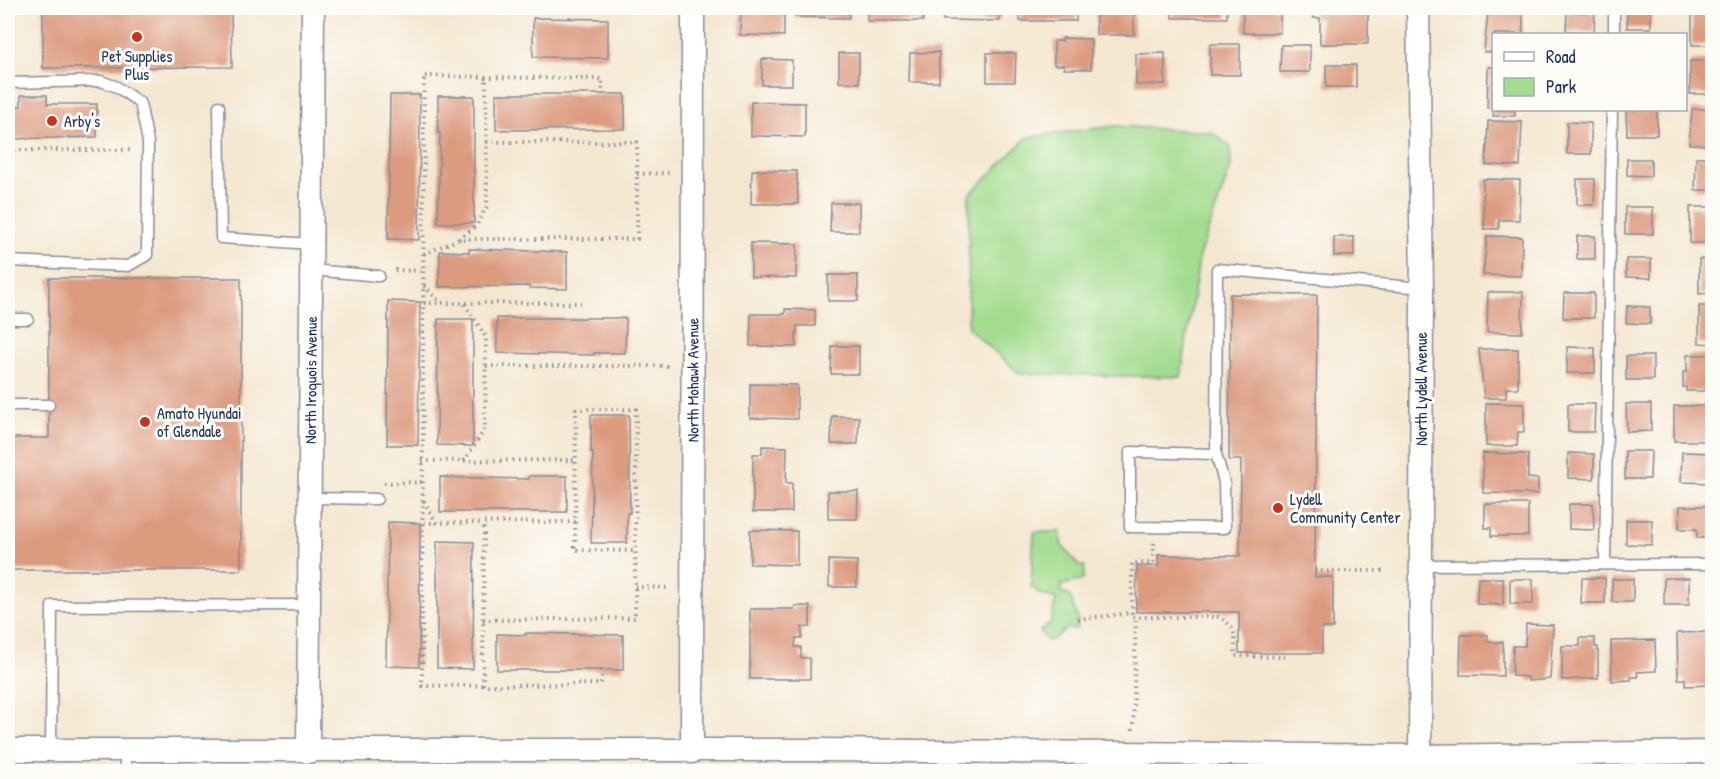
<svg xmlns="http://www.w3.org/2000/svg" width="1720" height="779" font-family="'Patrick Hand',sans-serif">
	<rect width="100%" height="100%" fill="#fdfcf7"/>
	<filter id="ink" filterUnits="userSpaceOnUse"><feTurbulence type="fractalNoise" baseFrequency=".0167" numOctaves="2"/><feDisplacementMap in="SourceGraphic" scale="12" xChannelSelector="R" yChannelSelector="G"/><feConvolveMatrix kernelMatrix="1 2 1 2 8 2 1 2 1" color-interpolation-filters="sRGB"/></filter>
	<filter id="wash" filterUnits="userSpaceOnUse"><feTurbulence type="fractalNoise" baseFrequency=".008" numOctaves="4" result="noise"/><feDisplacementMap in="SourceGraphic" scale="24" xChannelSelector="R" yChannelSelector="G"/><feGaussianBlur stdDeviation="1.35" result="paint"/><feColorMatrix in="noise" values="0 0 0 0 0 0 0 0 0 0 0 0 0 0 0 0 0 1.4 0 .05"/><feComposite in="paint" operator="in"/></filter>
	<g filter="url(#wash)">
		<rect width="100%" height="100%" fill="#f4e7d0"/>
		<g fill="#a3dc8e" stroke="#5f8676" stroke-width="1.5">
			<path d="M1116,126L1211,132L1230,146L1231,167L1200,253L1181,377L1020,374L968,328L969,195L1028,137Z"/>
			<path d="M1034,532H1061V544L1079,566H1085L1083,580L1062,585V593L1070,596L1078,619L1077,629H1066L1052,640L1047,641L1040,631L1051,622L1056,599L1040,594L1031,586Z"/>
		</g>
		<g id="blocks">
			<g fill="#dc9a7f">
				<path d="M43,8H231L232,67L43,68Z"/>
				<path d="M741,8H784V36L740,35Z"/>
				<path d="M796,8H849V18L795,17Z"/>
				<rect x="867" y="8" width="56" height="13"/>
				<path d="M943,8H1000V21L943,20Z"/>
				<rect x="1020" y="8" width="56" height="13"/>
				<rect x="1096" y="8" width="38" height="27"/>
				<rect x="1172" y="8" width="55" height="10"/>
				<rect x="1243" y="8" width="37" height="25"/>
				<path d="M1313,8H1368V44H1320V18H1313Z"/>
				<path d="M1627,9L1651,10V28H1627Z"/>
				<path d="M1692,10L1712,11V45H1692Z"/>
				<path d="M1488,12L1523,13V34H1494V52H1484Z"/>
				<path d="M1567,12L1595,13L1594,32L1566,31Z"/>
				<path d="M533,18L608,19V58L533,57Z"/>
				<path d="M1063,38L1091,39V69H1064V65H1054V41H1062Z"/>
				<rect x="1210" y="44" width="30" height="31"/>
				<path d="M1281,45H1310V72H1280Z"/>
				<path d="M939,52V82H909L910,53Z"/>
				<path d="M839,53H859V83L839,82Z"/>
				<path d="M987,53H1016L1015,82H987Z"/>
				<path d="M1165,53V84L1136,85V54Z"/>
				<path d="M762,59L792,60V85H762Z"/>
				<rect x="1690" y="61" width="22" height="33"/>
				<rect x="1326" y="65" width="30" height="22"/>
				<path d="M1488,67H1494V107L1487,108Z"/>
				<path d="M496,94H625V129L496,130Z"/>
				<path d="M21,95H47V104H97V137L8,139V106H21Z"/>
				<path d="M390,95H420L419,240L388,239Z"/>
				<path d="M438,96H474V223H438L440,133H438Z"/>
				<path d="M751,102L805,103V137L751,136Z"/>
				<path d="M1692,109H1712V145L1689,144Z"/>
				<path d="M1494,110H1515V116H1493Z"/>
				<path d="M1626,110H1657V135H1627Z"/>
				<path d="M1488,121L1522,122L1520,166L1486,165Z"/>
				<path d="M1567,122L1591,123V154H1567Z"/>
				<path d="M1696,157H1712V190H1695Z"/>
				<path d="M1627,159H1651V176L1627,175Z"/>
				<path d="M752,170L797,171L798,204H751Z"/>
				<path d="M1483,179L1520,180L1519,220H1499V229H1484Z"/>
				<path d="M1577,179H1595L1594,205H1577Z"/>
				<path d="M831,203H859V232H830Z"/>
				<rect x="1625" y="207" width="28" height="27"/>
				<rect x="1690" y="207" width="22" height="36"/>
				<path d="M1487,236L1522,237L1521,276L1483,275Z"/>
				<rect x="1577" y="236" width="18" height="23"/>
				<rect x="1334" y="237" width="20" height="19"/>
				<path d="M751,243L797,244L796,278L751,277Z"/>
				<path d="M469,249L567,252V289L529,288V286L439,287L440,251L469,252Z"/>
				<path d="M1626,259H1651V278L1626,277Z"/>
				<path d="M1699,259H1712V293L1699,294Z"/>
				<rect x="828" y="275" width="30" height="26"/>
				<path d="M49,278H241V570H8V438H49Z"/>
				<path d="M1488,292H1523L1522,333L1487,332Z"/>
				<path d="M1564,293H1594V318H1563Z"/>
				<path d="M1230,294L1317,295L1315,577H1333V628H1322V653H1239V612H1136L1137,566H1158V555L1240,556L1241,460H1229Z"/>
				<path d="M388,301L420,302L418,445H387Z"/>
				<path d="M1627,306L1650,307V324L1626,323Z"/>
				<path d="M1699,306H1712V344L1699,343Z"/>
				<path d="M785,309L815,310V326H797L796,347L750,346L751,314H785Z"/>
				<path d="M497,318H626L625,353H594V355L497,353Z"/>
				<path d="M438,319H473V446L437,445Z"/>
				<path d="M832,346H859V374H831Z"/>
				<path d="M1567,347L1595,348V373H1567Z"/>
				<path d="M1479,349H1518V388H1506V398H1484Z"/>
				<path d="M1687,355H1712V391H1686V387H1683V372H1687Z"/>
				<rect x="1626" y="356" width="27" height="24"/>
				<path d="M750,384L797,385V419L750,418Z"/>
				<path d="M1486,403L1524,404V432H1518L1517,446H1486Z"/>
				<path d="M1568,404H1595L1594,432H1568Z"/>
				<path d="M1626,404H1651V431L1627,432Z"/>
				<rect x="1674" y="406" width="38" height="35"/>
				<path d="M591,415H629L630,513H627V543H591L593,452H591Z"/>
				<path d="M832,416L859,417L858,444H831Z"/>
				<path d="M762,446L787,447L786,483H792V512H753V454H762Z"/>
				<path d="M1625,451H1651L1650,479H1625Z"/>
				<path d="M1682,452L1712,453V483L1681,482Z"/>
				<path d="M1483,453L1528,454V478L1538,479V494L1483,493Z"/>
				<path d="M1568,453L1594,454V479L1568,478Z"/>
				<path d="M529,476H567V512H440V477L529,479Z"/>
				<path d="M828,491H858L857,519H828Z"/>
				<path d="M1485,504H1528V536H1491V528H1485Z"/>
				<path d="M1569,504H1593L1594,530L1569,529Z"/>
				<path d="M1680,506H1712V538H1697V529H1679Z"/>
				<path d="M1626,520H1652V545L1626,544Z"/>
				<path d="M388,522L420,523L419,667L386,666Z"/>
				<path d="M750,530L797,531V565L750,564Z"/>
				<path d="M437,541L474,542L473,669L437,668Z"/>
				<path d="M829,560L857,561V587H829Z"/>
				<path d="M1478,578H1503V605L1477,604Z"/>
				<path d="M1582,578H1605V603H1581Z"/>
				<rect x="1664" y="578" width="25" height="27"/>
				<rect x="1510" y="579" width="23" height="25"/>
				<rect x="1612" y="579" width="21" height="23"/>
				<path d="M795,606H810V627H802V638H796L795,647H801V658H810V679H750V609H794Z"/>
				<path d="M1526,624L1553,625L1550,679L1528,681V677L1512,676L1513,646H1525Z"/>
				<path d="M1712,632V685L1685,686V679H1678L1677,633Z"/>
				<path d="M526,633L623,635V670H497V634L526,635Z"/>
				<path d="M1461,635H1488L1487,642H1503V676L1460,675Z"/>
				<path d="M1580,638H1595V647H1598V678L1562,680V646H1580Z"/>
				<path d="M1655,640L1656,671L1637,672L1638,677H1631V680L1612,681L1611,641Z"/>
			</g>
		</g>
	</g>
	<g filter="url(#ink)">
		<use href="#blocks" fill-opacity="0" stroke="#888b97" stroke-width="1.5"/>
		<g fill="none" stroke-linecap="round" stroke-linejoin="round">
			<g stroke="#888b97" stroke-width="13">
				<g id="service">
					<path d="M1614,34V8"/>
					<path d="M8,83L101,81L117,87L140,103L148,142L147,255L128,266L8,261"/>
					<path d="M219,106L221,238L312,244"/>
					<path d="M312,270L379,276"/>
					<path d="M8,319H28"/>
					<path d="M8,405H49"/>
					<path d="M1216,454L1130,452V527L1225,528L1224,482L1216,454L1217,269L1422,288"/>
					<path d="M310,498L377,499"/>
					<path d="M1605,564L1612,110"/>
					<path d="M1420,565L1712,564"/>
					<path d="M51,750L52,606L309,605"/>
					<path d="M125,772V751"/>
				</g>
			</g>
			<g stroke="#888b97" stroke-width="25">
				<g id="minor">
					<path d="M1418,8L1422,288L1420,770"/>
					<path d="M8,750H820L1420,756L1712,752"/>
					<path id="s1" d="M308,752L313,8"/>
					<path id="s2" d="M692,752L693,8"/>
				</g>
			</g>
			<g stroke="#888b97" stroke-width="4" stroke-dasharray="1.5 4.5" stroke-linecap="butt">
				<path d="M570,18V8"/>
				<path d="M8,150H130"/>
				<path d="M637,174L669,173"/>
				<path d="M459,239L477,225L487,206L486,77"/>
				<path d="M424,254L459,239H637V142H485"/>
				<path d="M395,270L424,271"/>
				<path d="M424,286L440,302"/>
				<path d="M424,303H581"/>
				<path d="M486,366H671"/>
				<path d="M422,461L576,460"/>
				<path d="M464,461L485,429L486,337L464,303"/>
				<path d="M384,483L423,482"/>
				<path d="M424,501L436,523"/>
				<path d="M424,523L576,522"/>
				<path d="M1154,543L1153,563H1132V617H1218C1237,626 1235,637 1235,656L1285,657"/>
				<path d="M1315,571H1385"/>
				<path d="M635,587L670,588"/>
				<path d="M1078,619L1132,613"/>
				<path d="M483,620L635,618L636,409H576L575,550L635,551"/>
				<path d="M601,670V684L422,686L424,76L602,79L603,94"/>
				<path d="M483,685L484,523"/>
				<path d="M1133,730L1136,617"/>
			</g>
			<use href="#service" stroke="#fff" stroke-width="10"/>
			<use href="#minor" stroke="#fff" stroke-width="22"/>
		</g>
	</g>
	<g fill="#c8321e" stroke="#fdfcf7" stroke-width="2">
		<circle cx="137" cy="37" r="6"/>
		<circle cx="52" cy="121" r="6"/>
		<circle cx="145" cy="422" r="6"/>
		<circle cx="1278" cy="508" r="6"/>
	</g>
	<g text-anchor="middle" stroke-width="6" stroke-linejoin="round" paint-order="stroke">
		<g font-size="16" fill="#1b2f5e" stroke="#fdfcf7" text-anchor="start">
			<text x="137" y="62" text-anchor="middle">Pet Supplies<tspan x="137" dy="18">Plus</tspan></text>
			<text x="64" y="127">Arby's</text>
			<text x="157" y="419">Amato Hyundai<tspan x="157" dy="18">of Glendale</tspan></text>
			<text x="1290" y="505">Lydell<tspan x="1290" dy="18">Community Center</tspan></text>
		</g>
		<g font-size="16" fill="#1b2f5e" stroke="#fdfcf7">
			<text dy="6" stroke="none"><textPath href="#s1" startOffset="372">North Iroquois Avenue</textPath></text>
			<text dy="6" stroke="none"><textPath href="#s2" startOffset="372">North Mohawk Avenue</textPath></text>
			<text transform="translate(1421 389) rotate(-90)" y="6">North Lydell Avenue</text>
		</g>
	</g>
	<rect width="1720" height="779" fill="none" stroke="#fdfcf7" stroke-width="30"/>
	<rect x="1492" y="33" width="195" height="78" fill="#fdfcf7" stroke="#a3aaba" stroke-width="1.5"/>
	<rect x="1504" y="52" width="30" height="9" fill="#ffffff" stroke="#a3aaba" stroke-width="1.5"/>
	<text x="1546" y="63" font-size="18" fill="#1b2f5e">Road</text>
	<rect x="1504" y="78" width="30" height="18" fill="#a3dc8e" stroke="#a3aaba" stroke-width="1.5"/>
	<text x="1546" y="93" font-size="18" fill="#1b2f5e">Park</text>
</svg>
